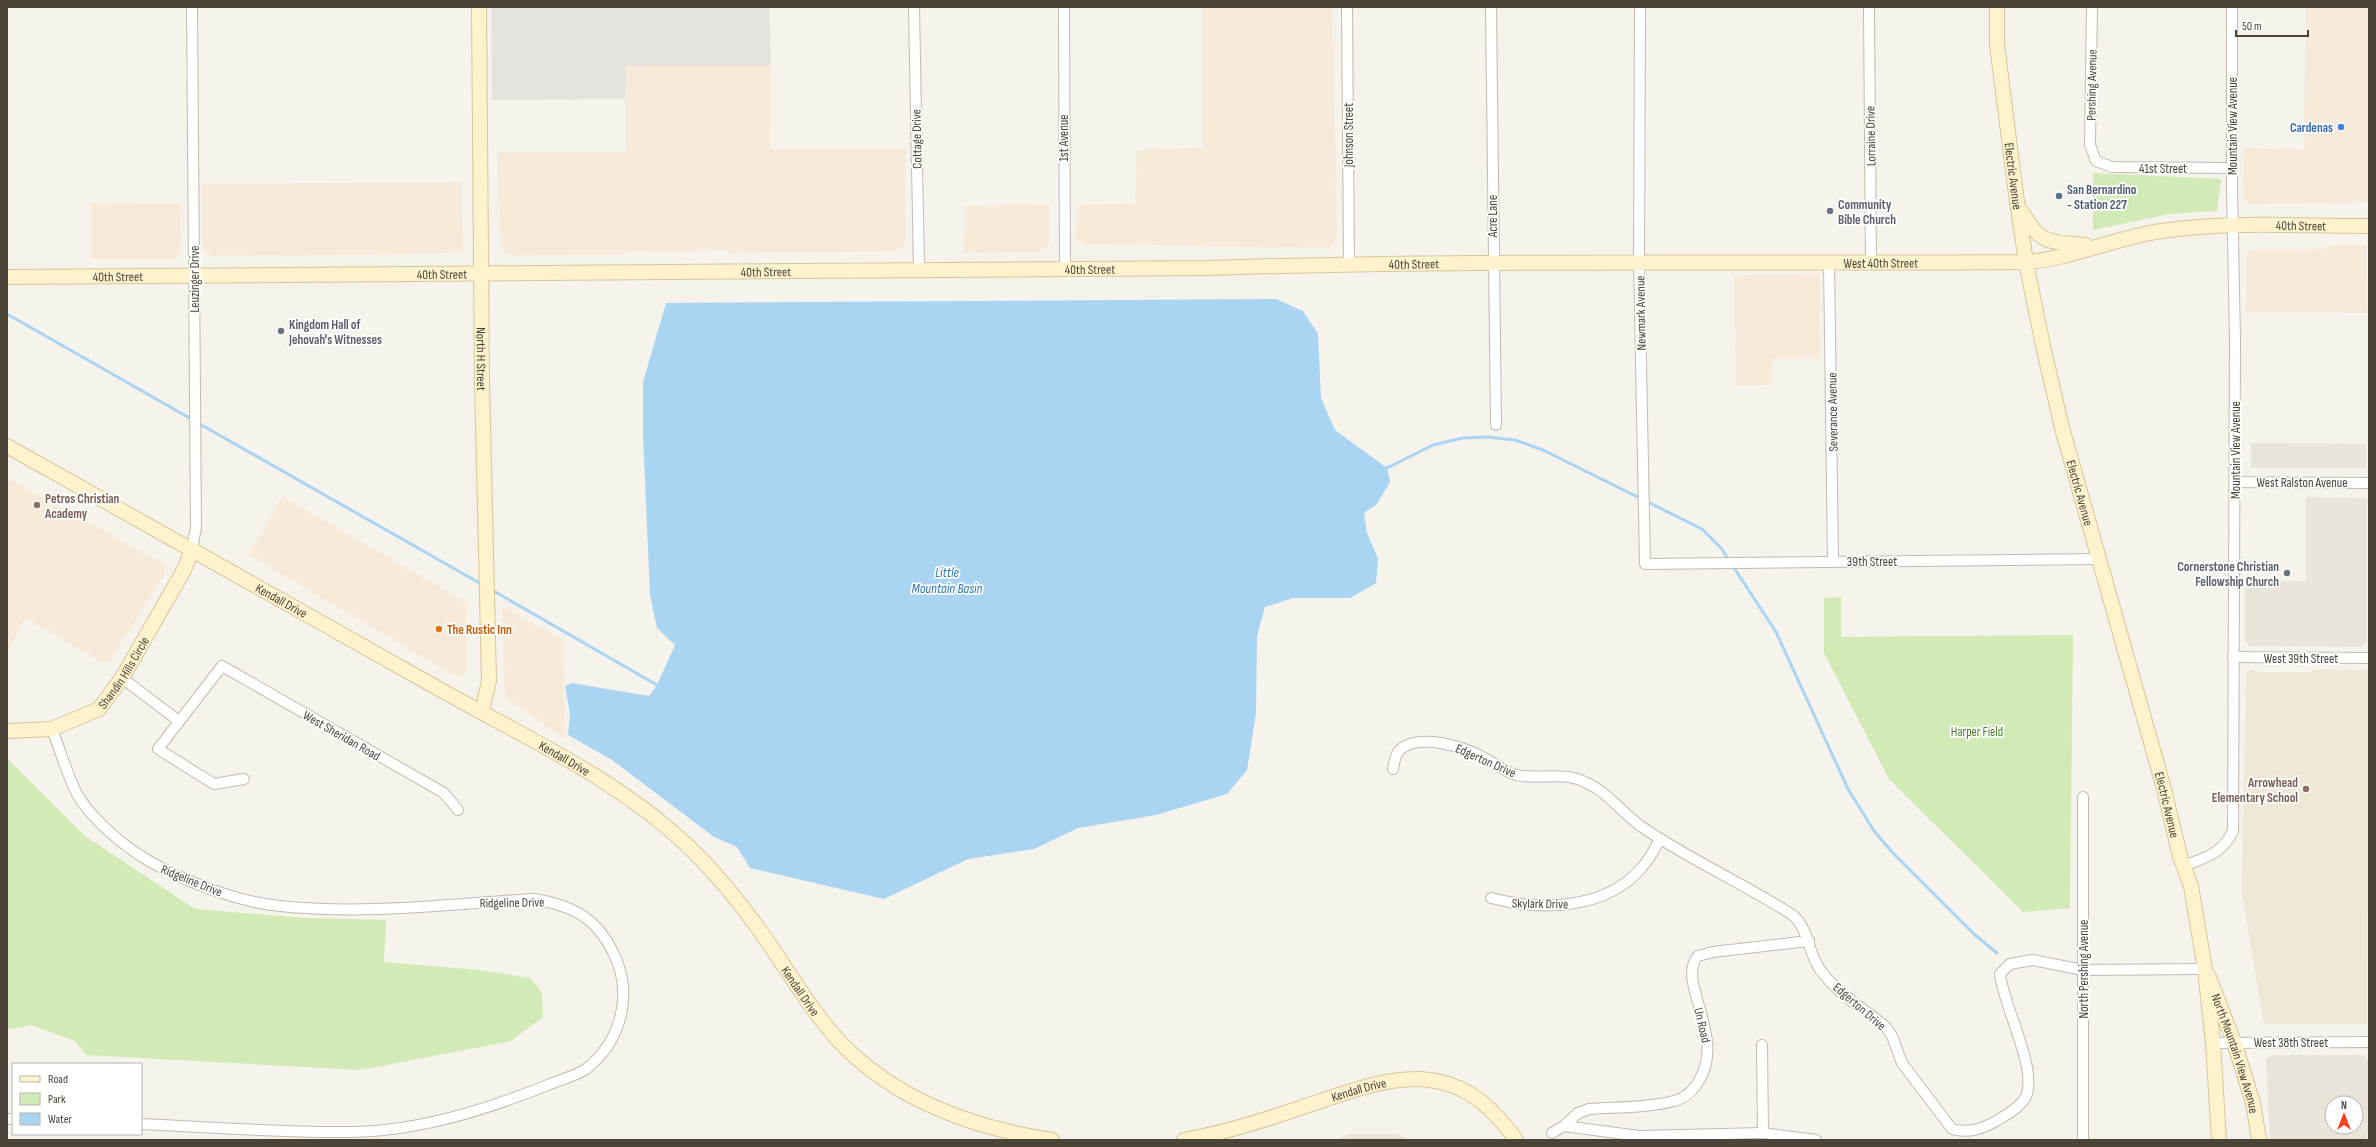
<svg xmlns="http://www.w3.org/2000/svg" width="2376" height="1147" font-family="'Sofia Sans Condensed',sans-serif">
	<rect width="100%" height="100%" fill="#f6f3ec"/>
	<g fill="#eae5da" fill-rule="evenodd">
		<path d="M2251,443L2366,444V468H2251Z"/>
		<path d="M2306,497L2363,498L2367,500V642L2362,647L2250,646L2245,641V581H2306Z"/>
		<path d="M2271,1055H2362L2369,1060V1133L2367,1134V1140H2270L2266,1059ZM2332,1103H2356V1127H2332Z"/>
		<path d="M1350,1134H1397L1410,1140H1336Z"/>
	</g>
	<g fill="#f7ead8">
		<path d="M1202,7H1332L1337,240L1329,248L1085,244L1076,239L1077,205L1135,204L1137,150L1203,148Z"/>
		<path d="M2306,7H2369V202L2250,204L2244,200L2243,148L2304,150Z"/>
		<path d="M625,66H771L770,149H906L905,243L897,251L730,253L728,250L627,251L625,254L509,255L501,248L497,152H626Z"/>
		<path d="M461,182L463,250L460,253L211,256L203,249L202,184Z"/>
		<path d="M92,203L181,204L180,253L172,259H92Z"/>
		<path d="M1050,205V243L1040,252L964,253L965,206Z"/>
		<path d="M2337,245H2366L2367,313L2246,312L2247,253L2250,250H2312Z"/>
		<path d="M1817,274L1820,276V358H1772L1771,385L1736,386L1734,275Z"/>
		<path d="M7,478L164,564L165,573L128,633L109,661L102,662L25,618L7,652Z"/>
		<path d="M282,496L467,603V671L457,677L249,555Z"/>
		<path d="M502,606L563,640L565,739L510,701L505,693Z"/>
	</g>
	<path fill="#e6e2dd" d="M491,7H769L771,66H626L625,99L492,100Z"/>
	<path fill="#efe8d6" d="M2251,669L2256,672H2310L2317,669L2365,670L2369,673L2367,1024H2264L2242,892L2246,672Z"/>
	<g fill="#d2eab5">
		<path d="M2093,173L2221,179L2217,211L2170,214L2093,230Z"/>
		<path d="M1841,597V637L2073,635L2070,908L2023,912L1889,779L1824,653V598Z"/>
		<path d="M7,758L85,836L195,909L306,918L386,920L384,962L479,970L530,978L542,993L543,1017L511,1041L360,1070L86,1055L75,1041L31,1025L7,1030Z"/>
	</g>
	<path fill="#a9d4f2" d="M1276,299L1303,311L1318,334L1321,398L1335,430L1387,468L1390,482L1377,504L1364,513L1367,533L1378,559L1376,583L1350,598H1293L1265,607L1257,636L1256,713L1247,770L1227,794L1156,815L1078,828L1034,849L968,859L884,899L750,868L737,847L714,837L612,760L568,735L570,714L565,686L572,683L649,696L657,685L675,645L657,628L650,595L643,434V382L666,303Z"/>
	<g fill="none" stroke-linecap="round" stroke-linejoin="round">
		<g stroke="#a9d4f2" stroke-width="3">
			<path d="M7,314L193,420"/>
			<path d="M198,423L483,585"/>
			<path d="M1387,468L1433,445L1463,438L1487,437L1515,440L1543,450L1702,529L1721,548L1776,632L1848,789L1874,831L1892,852L1974,934L1997,953"/>
			<path d="M492,590L657,685"/>
		</g>
		<g stroke="#c2bbae" stroke-width="12">
			<g id="street">
				<path d="M914,7L919,270"/>
				<path d="M1064,7L1065,269"/>
				<path d="M1347,7L1349,264"/>
				<path d="M1491,7L1496,425"/>
				<path d="M1640,7L1639,262L1645,564L2099,559"/>
				<path d="M2092,7L2090,145L2096,161L2112,167L2232,168"/>
				<path d="M1869,9L1871,262"/>
				<path d="M1829,262L1833,561"/>
				<path d="M2235,482L2369,483"/>
				<path d="M192,550L196,527L192,7"/>
				<path d="M2233,657L2369,658"/>
				<path d="M122,678L179,721"/>
				<path d="M52,729C60,750 67,774 77,794C91,819 125,847 149,861C186,882 238,902 280,906C364,915 450,904 534,899C576,906 600,920 617,961C632,1001 619,1043 586,1069C576,1076 559,1080 548,1085C485,1110 419,1131 351,1132C281,1133 211,1127 141,1124"/>
				<path d="M1393,769C1394,764 1395,756 1398,752C1415,731 1466,747 1484,758C1495,763 1504,772 1516,775C1539,780 1563,771 1585,782C1608,792 1622,813 1642,827C1690,860 1745,884 1794,916C1809,931 1808,951 1819,968C1835,992 1864,1009 1886,1027L1892,1036L1902,1063L1952,1129C1969,1134 1984,1128 1998,1120C2008,1114 2022,1106 2026,1096C2038,1069 2003,1005 2000,974L2010,964L2032,960L2083,970L2205,969"/>
				<path d="M244,779L214,784L158,749L222,666L444,793L458,810"/>
				<path d="M2184,866C2206,857 2222,854 2233,831L2235,340L2232,189V7"/>
				<path d="M1491,898C1540,911 1607,910 1642,867C1650,859 1655,848 1660,839"/>
				<path d="M2213,1043L2369,1042"/>
				<path d="M1762,1045L1763,1133"/>
				<path d="M7,1119H13"/>
				<path d="M1564,1126L1578,1113L1589,1109C1616,1107 1647,1108 1674,1101C1685,1098 1691,1093 1697,1084C1729,1038 1675,982 1698,956L1713,952L1809,941"/>
				<path d="M1552,1133L1564,1126L1639,1136L1763,1133L1816,1140"/>
				<path d="M2083,1140V797"/>
			</g>
		</g>
		<g stroke="#d6c79b" stroke-width="16">
			<g id="secondary">
				<path id="s1" d="M479,7L482,382L489,681L482,711"/>
				<path id="s2" d="M1997,7V45L2017,202L2026,262L2043,346L2062,428L2163,785L2180,856L2191,886L2205,969L2213,1043L2219,1140"/>
				<path d="M2022,212C2041,246 2050,241 2086,245"/>
				<path id="s3" d="M7,277L1207,268C1480,259 1753,264 2026,262C2072,259 2116,237 2162,231C2230,221 2300,226 2369,226"/>
				<path id="s4" d="M7,446C149,526 291,605 432,685C523,737 621,779 696,854C727,885 752,918 776,954C796,984 816,1016 840,1042C896,1101 974,1128 1052,1140"/>
				<path id="s5" d="M7,731L52,729L99,709L122,678L184,570L192,550"/>
				<path id="s6" d="M2209,977L2234,1042L2253,1103L2259,1140"/>
				<path id="s7" d="M1184,1140C1224,1133 1262,1121 1300,1108C1388,1078 1453,1050 1516,1140"/>
			</g>
		</g>
		<use href="#street" stroke="#fff" stroke-width="10"/>
		<use href="#secondary" stroke="#fff3cd" stroke-width="14"/>
	</g>
	<circle fill="#3f7fe0" stroke="#fff" stroke-width="1.5" cx="2341" cy="127" r="4"/>
	<circle fill="#5c6f8a" stroke="#fff" stroke-width="1.5" cx="2059" cy="196" r="4"/>
	<g fill="#6b7280" stroke="#fff" stroke-width="1.5">
		<circle cx="1830" cy="211" r="4"/>
		<circle cx="281" cy="331" r="4"/>
		<circle cx="2287" cy="573" r="4"/>
	</g>
	<g fill="#8d6e63" stroke="#fff" stroke-width="1.5">
		<circle cx="37" cy="505" r="4"/>
		<circle cx="2306" cy="789" r="4"/>
	</g>
	<circle fill="#e8710a" stroke="#fff" stroke-width="1.5" cx="439" cy="629" r="4"/>
	<g text-anchor="middle" stroke-width="3.5" stroke-linejoin="round" paint-order="stroke">
		<g font-size="13" fill="#4b4439" stroke="#fff">
			<text transform="translate(2091 85) rotate(-89)" y="5">Pershing Avenue</text>
			<text transform="translate(2232 126) rotate(-90)" y="5">Mountain View Avenue</text>
			<text transform="translate(1348 135) rotate(-90)" y="5">Johnson Street</text>
			<text transform="translate(1870 136) rotate(-91)" y="5">Lorraine Drive</text>
			<text transform="translate(1063 138) rotate(-90)" y="5">1st Avenue</text>
			<text transform="translate(916 139) rotate(-91)" y="5">Cottage Drive</text>
			<text x="2163" y="173">41st Street</text>
			<text dy="5" stroke="none"><textPath href="#s2" startOffset="170">Electric Avenue</textPath></text>
			<text transform="translate(1492 216) rotate(-90)" y="5">Acre Lane</text>
			<text dy="5" stroke="none"><textPath href="#s3" startOffset="2298">40th Street</textPath></text>
			<text dy="5" stroke="none"><textPath href="#s3" startOffset="1874">West 40th Street</textPath></text>
			<text dy="5" stroke="none"><textPath href="#s3" startOffset="1407">40th Street</textPath></text>
			<text dy="5" stroke="none"><textPath href="#s3" startOffset="1083">40th Street</textPath></text>
			<text dy="5" stroke="none"><textPath href="#s3" startOffset="759">40th Street</textPath></text>
			<text dy="5" stroke="none"><textPath href="#s3" startOffset="435">40th Street</textPath></text>
			<text dy="5" stroke="none"><textPath href="#s3" startOffset="111">40th Street</textPath></text>
			<text transform="translate(194 279) rotate(-90)" y="5">Leuzinger Drive</text>
			<text transform="translate(1640 313) rotate(-91)" y="5">Newmark Avenue</text>
			<text dy="5" stroke="none"><textPath href="#s1" startOffset="352">North H Street</textPath></text>
			<text transform="translate(1832 412) rotate(-91)" y="5">Severance Avenue</text>
			<text transform="translate(2235 450) rotate(-90)" y="5">Mountain View Avenue</text>
			<text x="2302" y="487">West Ralston Avenue</text>
			<text dy="5" stroke="none"><textPath href="#s2" startOffset="494">Electric Avenue</textPath></text>
			<text x="1872" y="566">39th Street</text>
			<text dy="5" stroke="none"><textPath href="#s4" startOffset="315">Kendall Drive</textPath></text>
			<text x="2301" y="663">West 39th Street</text>
			<text dy="5" stroke="none"><textPath href="#s5" startOffset="140">Shandin Hills Circle</textPath></text>
			<text transform="translate(342 735) rotate(30)" y="5">West Sheridan Road</text>
			<text dy="5" stroke="none"><textPath href="#s4" startOffset="639">Kendall Drive</textPath></text>
			<text transform="translate(1486 760) rotate(24)" y="5">Edgerton Drive</text>
			<text dy="5" stroke="none"><textPath href="#s2" startOffset="818">Electric Avenue</textPath></text>
			<text transform="translate(192 880) rotate(22)" y="5">Ridgeline Drive</text>
			<text transform="translate(512 902) rotate(-1)" y="5">Ridgeline Drive</text>
			<text transform="translate(1540 903) rotate(1)" y="5">Skylark Drive</text>
			<text transform="translate(2083 969) rotate(-90)" y="5">North Pershing Avenue</text>
			<text dy="5" stroke="none"><textPath href="#s4" startOffset="975">Kendall Drive</textPath></text>
			<text transform="translate(1860 1006) rotate(41)" y="5">Edgerton Drive</text>
			<text transform="translate(1703 1025) rotate(77)" y="5">Un Road</text>
			<text x="2291" y="1047">West 38th Street</text>
			<text dy="5" stroke="none"><textPath href="#s6" startOffset="81">North Mountain View Avenue</textPath></text>
			<text dy="5" stroke="none"><textPath href="#s7" startOffset="182">Kendall Drive</textPath></text>
		</g>
		<g font-size="13" font-weight="bold" fill="#366cbe" stroke="#fff" text-anchor="end">
			<text x="2333" y="132">Cardenas</text>
		</g>
		<g font-size="13" font-weight="bold" fill="#4e5e75" stroke="#fff" text-anchor="start">
			<text x="2067" y="194">San Bernardino<tspan x="2067" dy="15">- Station 227</tspan></text>
		</g>
		<g font-size="13" font-weight="bold" fill="#5b616d" stroke="#fff" text-anchor="start">
			<text x="1838" y="209">Community<tspan x="1838" dy="15">Bible Church</tspan></text>
			<text x="289" y="329">Kingdom Hall of<tspan x="289" dy="15">Jehovah's Witnesses</tspan></text>
			<text x="2279" y="571" text-anchor="end">Cornerstone Christian<tspan x="2279" dy="15">Fellowship Church</tspan></text>
		</g>
		<g font-size="13" font-weight="bold" fill="#785e54" stroke="#fff" text-anchor="start">
			<text x="45" y="503">Petros Christian<tspan x="45" dy="15">Academy</tspan></text>
			<text x="2298" y="787" text-anchor="end">Arrowhead<tspan x="2298" dy="15">Elementary School</tspan></text>
		</g>
		<g font-size="13" font-weight="bold" fill="#c56008" stroke="#fff" text-anchor="start">
			<text x="447" y="634">The Rustic Inn</text>
		</g>
		<g font-size="13" fill="#4a7f2a" stroke="#fff">
			<text x="1977" y="736">Harper Field</text>
		</g>
		<g font-size="14" font-style="italic" fill="#2e7ab2" stroke="#fff">
			<text x="947" y="577">Little<tspan x="947" dy="16">Mountain Basin</tspan></text>
		</g>
	</g>
	<rect width="2376" height="1147" fill="none" stroke="#4b4439" stroke-width="16"/>
	<rect x="12" y="1063" width="130" height="72" fill="#ffffff" stroke="#b7b4b0"/>
	<rect x="20" y="1076" width="20" height="6" fill="#fff3cd" stroke="#b7b4b0"/>
	<text x="48" y="1083" font-size="12" fill="#4b4439">Road</text>
	<rect x="20" y="1093" width="20" height="12" fill="#d2eab5" stroke="#b7b4b0"/>
	<text x="48" y="1103" font-size="12" fill="#4b4439">Park</text>
	<rect x="20" y="1113" width="20" height="12" fill="#a9d4f2" stroke="#b7b4b0"/>
	<text x="48" y="1123" font-size="12" fill="#4b4439">Water</text>
	<g transform="translate(2344 1115)"><circle r="19" fill="#ffffff" stroke="#b7b4b0"/>
	<path d="M0-3L7 15L0 10L-7 15Z" fill="#fc3f1d"/>
	<text y="-6" font-size="11" font-weight="bold" text-anchor="middle" fill="#4b4439">N</text>
	</g>
	<path d="M2236 30v6h72v-6" fill="none" stroke="#4b4439" stroke-width="2"/>
	<text x="2242" y="30" font-size="12" fill="#4b4439" stroke="#ffffff" stroke-width="3" paint-order="stroke">50 m</text>
</svg>
